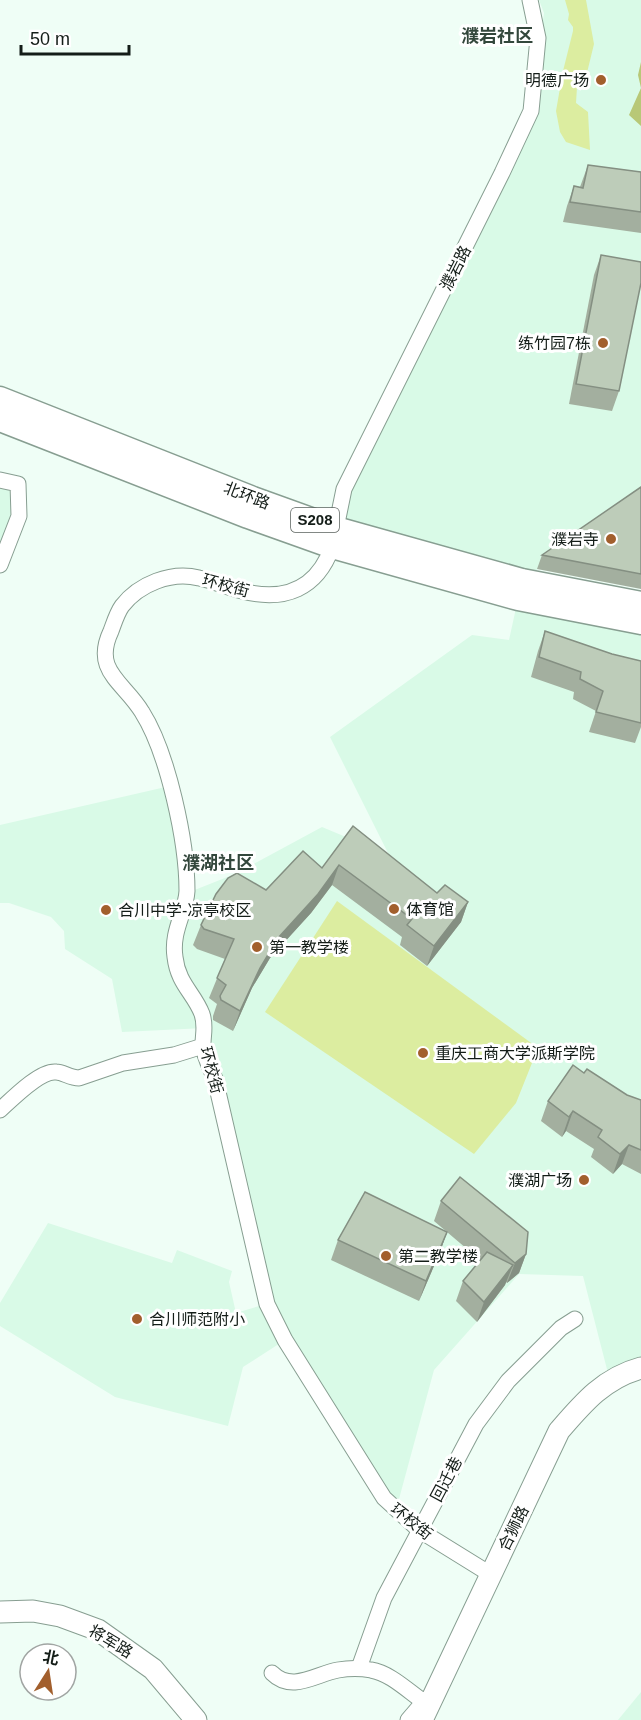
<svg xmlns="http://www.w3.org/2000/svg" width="641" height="1720" font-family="Arial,'Noto Sans SC',sans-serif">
	<rect width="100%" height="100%" fill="#effef6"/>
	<g fill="#d9fae7">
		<path d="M539,0H641V498L522,580L336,528L344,489L531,111L544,13Z"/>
		<path d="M0,480L18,484L19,516L0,565Z"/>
		<path d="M518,599L641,623V1368L610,1381L583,1276L519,1274L434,1370L396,1510L285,1340L243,1367L228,1426L115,1397L0,1326V1303L48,1223L172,1263L177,1250L232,1271L229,1282L236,1313L266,1304L205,1028L122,1032L112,979L65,949L64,931L51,917L9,903H0V825L170,786L187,893L235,874L322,827L389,855L330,737L472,635L509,640Z"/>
		<path d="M641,1692V1720H618Z"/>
	</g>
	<g fill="#dceda0">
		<path d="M565,0H586L594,44L585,81L577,87L576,103L588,112L590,150L566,142L560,132L556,111L563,71L573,31V27L568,20L569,14Z"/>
		<path d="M337,901L538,1048L516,1103L474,1154L265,1012Z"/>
	</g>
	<path fill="#b8c877" d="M641,62V126L629,115L641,88L638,75Z"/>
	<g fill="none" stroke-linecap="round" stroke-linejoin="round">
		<g stroke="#879e91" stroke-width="17">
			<g id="minor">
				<path d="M0,480L18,484L19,516L0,565"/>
				<path d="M336,528L344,489L502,173L531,111L538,38L530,0"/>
				<path d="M332,547C317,589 285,602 242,591C228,588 214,581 199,578C171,571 139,584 122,606C117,613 114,623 111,631C92,671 124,682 142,712C168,753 187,842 187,891C186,912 171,931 175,957C178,984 194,993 202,1014C206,1026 203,1033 203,1045C204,1057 211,1069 215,1079L267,1304L285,1340L384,1498L419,1530L490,1574"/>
				<path d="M0,1110C11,1100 40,1070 56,1072C63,1072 70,1078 79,1078L123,1063L174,1055L203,1046"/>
				<path d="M359,1668L384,1598L476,1424L508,1381L561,1328L575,1319"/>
				<path d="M272,1673C292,1693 316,1674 338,1670C349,1668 361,1668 371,1670C390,1673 408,1691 424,1702"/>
				<path d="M408,1720L426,1699"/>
			</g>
		</g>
		<g stroke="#879e91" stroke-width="23">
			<g id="secondary">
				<path d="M0,1612L33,1611L60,1616L98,1630L153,1669L196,1720"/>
				<path d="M422,1720L559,1431C583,1403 604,1378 641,1368"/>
			</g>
		</g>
		<g stroke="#879e91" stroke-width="25">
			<g id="primary">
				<path d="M0,398L253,498L336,528L522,580L641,603"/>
				<path d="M0,420L248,517L332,547L518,599L641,623"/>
			</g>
		</g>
		<use href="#minor" stroke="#fff" stroke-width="15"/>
		<use href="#secondary" stroke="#fff" stroke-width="21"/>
		<use href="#primary" stroke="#fff" stroke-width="22"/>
	</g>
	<g fill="#a3af9f">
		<path d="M588,165L641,172V233L563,222L567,206L574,186L580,187Z"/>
		<path d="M601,255L619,391L612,411L569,404L594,275Z"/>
		<path d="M641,487V589L537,569L542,555Z"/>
		<path d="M545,631L612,654L641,661V727L635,743L589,732L596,711L573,699L574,692L531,677L538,651Z"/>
		<path d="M353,826L437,893L468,902L461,922L427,966L400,945L402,937L332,885L311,913L270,958L252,988L233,1031L213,1020V1016L217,1004L209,998L225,959L197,949L193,945L201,925L266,890L322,868Z"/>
		<path d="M584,1073L627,1095L641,1100V1174L622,1164L613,1174L591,1157L594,1149L566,1131L562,1137L541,1121L548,1101Z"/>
		<path d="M441,1201L526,1254L519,1273L507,1283L506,1282L505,1285L477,1322L456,1301L463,1281L480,1260L434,1221Z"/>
		<path d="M447,1232L440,1252L419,1301L331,1260L338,1240Z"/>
	</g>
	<g fill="#848f82">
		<path d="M339,865L332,885L311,913L270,958L252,988L233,1031L240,1011L260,968L278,938Z"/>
		<path d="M468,902L461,922L427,966L434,946Z"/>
		<path d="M573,1111L566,1131L562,1137L569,1117Z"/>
		<path d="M629,1145L622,1164L613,1174L620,1154Z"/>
		<path d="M447,1232L440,1252L419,1301L426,1281Z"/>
		<path d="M526,1254L519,1273L507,1283L515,1263Z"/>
		<path d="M513,1265L505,1285L477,1322L484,1302Z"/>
	</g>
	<g fill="#bdccb9" stroke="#848f82" stroke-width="1.5">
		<path d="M588,165L641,172V212L570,202L574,186L583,188Z"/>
		<path d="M601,255L641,262V283L619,391L576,384Z"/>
		<path d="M641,487V574L542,555Z"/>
		<path d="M545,631L612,654L641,661V723L596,712L603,691L580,679L581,672L539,657Z"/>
		<path d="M353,826L437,893L445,885L468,902L434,946L407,925L412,919L339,865L318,894L278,938L260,968L240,1011L221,1000L220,996L226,985L217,978L234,939L204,929L201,925L216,894L228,878L237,873L266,890L303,851L322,868Z"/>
		<path d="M573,1065L584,1073L587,1069L627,1095L641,1100V1150L629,1145L620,1154L598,1137L602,1130L573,1111L569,1117L548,1101Z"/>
		<path d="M460,1177L528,1232L526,1254L515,1263L441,1201Z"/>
		<path d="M365,1192L447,1232L426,1281L338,1240Z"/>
		<path d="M487,1252L513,1265L484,1302L463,1281Z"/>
	</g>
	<g fill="#a25f2d" stroke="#fff" stroke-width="2">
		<circle cx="601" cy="80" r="6"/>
		<circle cx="603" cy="343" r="6"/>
		<circle cx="611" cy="539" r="6"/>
		<circle cx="394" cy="909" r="6"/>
		<circle cx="106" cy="910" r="6"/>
		<circle cx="257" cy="947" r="6"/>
		<circle cx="423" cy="1053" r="6"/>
		<circle cx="584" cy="1180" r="6"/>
		<circle cx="386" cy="1256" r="6"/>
		<circle cx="137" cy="1319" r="6"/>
	</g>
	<g text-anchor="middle" stroke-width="6" stroke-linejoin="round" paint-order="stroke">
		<rect fill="#fff" stroke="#5a615d" stroke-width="1.5" x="291" y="508" width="48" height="24" rx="4.5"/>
		<g font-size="15" font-weight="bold" fill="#141d18">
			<text x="315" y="525">S208</text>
		</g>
		<g font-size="16" fill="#141d18" stroke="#fff" text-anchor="start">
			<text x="589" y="86" text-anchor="end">明德广场</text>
			<text x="591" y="349" text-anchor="end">练竹园7栋</text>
			<text x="599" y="545" text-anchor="end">濮岩寺</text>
			<text x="406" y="915">体育馆</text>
			<text x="118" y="916">合川中学-凉亭校区</text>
			<text x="269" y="953">第一教学楼</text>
			<text x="435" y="1059">重庆工商大学派斯学院</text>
			<text x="572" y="1186" text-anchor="end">濮湖广场</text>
			<text x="398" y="1262">第二教学楼</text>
			<text x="149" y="1325">合川师范附小</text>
		</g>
		<g font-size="16" fill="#141d18" stroke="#fff">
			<text transform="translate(455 268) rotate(-63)" y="6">濮岩路</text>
			<text transform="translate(247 495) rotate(21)" y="6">北环路</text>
			<text transform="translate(226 585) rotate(15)" y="6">环校街</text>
			<text transform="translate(212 1070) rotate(75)" y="6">环校街</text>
			<text transform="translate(446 1479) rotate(-62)" y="6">回迁巷</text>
			<text transform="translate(412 1521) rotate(38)" y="6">环校街</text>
			<text transform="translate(513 1528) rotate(-64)" y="6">合狮路</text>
			<text transform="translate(111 1641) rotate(31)" y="6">将军路</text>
		</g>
		<g font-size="18" font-weight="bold" fill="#33473c" stroke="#fff">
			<text x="497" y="42">濮岩社区</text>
			<text x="218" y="869">濮湖社区</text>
		</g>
	</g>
	<g transform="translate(48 1672) rotate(12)"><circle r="28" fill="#ffffff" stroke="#a1a5a3" stroke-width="1.5"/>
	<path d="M0-4.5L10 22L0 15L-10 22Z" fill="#a25f2d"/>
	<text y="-9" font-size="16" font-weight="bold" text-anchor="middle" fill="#141d18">北</text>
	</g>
	<path d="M21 45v9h108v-9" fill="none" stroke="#141d18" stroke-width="3"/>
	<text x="30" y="45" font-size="18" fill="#141d18" stroke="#ffffff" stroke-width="4.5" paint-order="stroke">50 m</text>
</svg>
